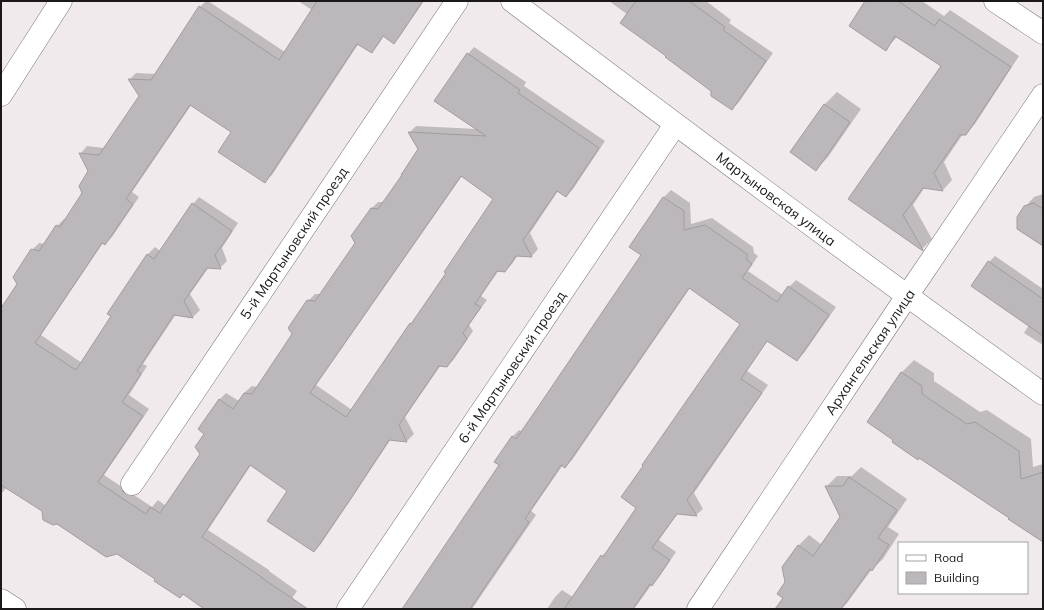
<svg xmlns="http://www.w3.org/2000/svg" width="1044" height="610" font-family="Mulish,sans-serif">
	<rect width="100%" height="100%" fill="#f1eaed"/>
	<g fill="#0003" fill-rule="evenodd">
		<path d="M206,1H208L285,52L312,10L298,1H424L400,36L394,43L384,36L378,45L372,52L359,43L272,175L265,181L233,131L192,104L132,192L139,197L112,237L105,244L103,243L41,335L82,363L113,316L108,313L148,254L155,247L160,251L193,204L199,197L238,223L222,248L227,261L220,268L209,267L190,294L200,310L193,317L176,314L143,364L147,366L129,395L149,409L104,475L152,507L158,500L166,506L201,454L206,434L199,429L220,399L226,393L239,401L244,393L252,386L258,387L293,334L308,301L315,294H321L357,243L371,209L378,202H384L419,149L410,132L416,126L477,129L468,54L474,47L526,82L524,86L605,141L573,189L566,196L558,191L530,233L538,249L532,256L518,255L512,264L505,271L499,270L481,296L487,300L469,325L473,331L454,359L447,366L441,365L405,417L414,434L407,441L391,439L321,544L314,551L288,490L251,465L208,530L269,570V571L297,591L285,609H206L184,594L180,597L156,579L117,553L43,511L7,487L2,493H1V310L18,284L32,250L39,243L45,244L57,226L64,219L66,220L84,193L89,171L81,153L87,146L104,148L140,96L130,79L136,73L156,74L200,7ZM462,176L495,198L447,273L416,318L411,324L352,410L316,385Z"/>
		<path d="M609,1H706L731,20L729,23L773,53L739,102L732,109L712,90L667,55L628,15Z"/>
		<path d="M867,1H922L944,16L950,10L1019,56L975,124L966,134H963L944,162L952,180L943,190L925,187L913,205L932,239L922,249L850,199L942,66L897,37L886,49Z"/>
		<path d="M837,92L861,109L828,157L816,170L825,104Z"/>
		<path d="M671,190L690,203L691,224L712,218L753,247L754,253L758,256L748,271L783,295L789,287L796,280L836,307L804,353L797,360L768,340L747,371L768,385L694,493L703,509L696,515L678,513L659,540L676,552L659,577L652,584L637,605L633,609H547L555,597L562,590L573,597L602,556L609,549L638,508L742,323L690,288L572,460L565,467L563,465L531,511L536,515L472,609H403L501,465L512,437L519,430L522,432L642,254L630,246L664,197Z"/>
		<path d="M1043,194V245L1025,207L1034,197Z"/>
		<path d="M995,256L1043,289V345L1024,333L1029,325L989,262Z"/>
		<path d="M914,360L934,373V381L980,412L987,410L1031,439L1033,467L1043,464V541L1010,517L869,421L902,372Z"/>
		<path d="M861,467L907,499L888,527L899,534L883,559L872,569L847,603L841,609H776L784,598L786,582L798,546L809,535L822,545L841,517L827,486L837,476H852Z"/>
	</g>
	<g fill="#bbb7bb" stroke="#a19ca1" fill-rule="evenodd">
		<path d="M317,1H423L394,44L383,36L372,53L357,44L265,183L218,152L231,132L190,105L126,199L133,204L105,245L102,243L35,343L76,370L111,316L107,314L147,254L154,259L192,203L232,231L215,255L221,269L207,268L184,301L193,318L174,315L137,371L141,374L122,402L143,416L98,482L146,514L150,507L160,513L200,454L195,447L204,434L198,429L219,399L233,409L244,393L252,394L292,334L288,328L307,300L315,301L355,243L351,236L371,208L378,209L402,175H401L418,149L408,132L486,136L434,101L467,53L520,90L518,93L599,148L566,197L557,191L523,240L532,257L516,256L505,272L497,271L475,304L481,307L463,333L467,339L447,367L439,366L399,425L407,442L389,440L350,500L314,552L267,521L287,491L250,465L202,537L263,578H262L308,609H204L183,594L180,598L154,581L155,579L117,554L106,557L57,524L53,525L43,520L42,511L1,485V308L17,284L13,277L31,249L39,251L56,225L60,227L82,193L79,186L88,171L79,153L99,155L139,96L128,79L151,80L199,6L279,60ZM461,176L493,199L444,272L446,273L411,324L410,323L346,417L310,393Z"/>
		<path d="M636,1H689L725,27L723,30L766,61L732,110L711,96V91L665,57L666,56L620,23Z"/>
		<path d="M865,1H898L935,26L939,19L1011,67L966,135H960L934,173L943,191L923,188L903,215L923,250V251L848,199L941,66L895,36L886,51L849,26Z"/>
		<path d="M824,104L850,122L816,171L790,152Z"/>
		<path d="M663,197L684,211V230L705,225L747,254V260L752,264L742,278L777,302L788,286L829,315L797,361L767,341L741,379L762,393L687,500L697,516L677,514L652,548L670,560L652,586L650,584L633,609H564L601,555L603,557L636,508L621,497L643,466L642,465L660,439L740,324L689,288L565,468L561,465L525,519L529,522L470,609H402L499,465L494,462L512,436L516,439L536,410L641,255L629,247Z"/>
		<path d="M1034,203L1043,209V246L1017,229V217L1024,206Z"/>
		<path d="M988,261L1043,299V336L971,286Z"/>
		<path d="M901,372L922,386V394L967,424L975,422L1019,451L1021,479L1043,472V542L1008,519L1009,518L919,458L918,460L892,442L893,440L867,422Z"/>
		<path d="M849,477L897,510L878,538L889,545L872,571L870,569L841,609H775L783,598L777,594L785,582L782,567L798,545L813,556L840,517L825,486H843Z"/>
	</g>
	<g fill="none" stroke-linecap="round" stroke-linejoin="round">
		<g stroke="#797375" stroke-width="23">
			<g id="street">
				<path d="M512,1C688,134 864,266 1043,394"/>
				<path d="M995,1L1043,33"/>
				<path d="M1,95L61,1"/>
				<path d="M132,484L457,1"/>
				<path d="M1,600L15,609"/>
				<path d="M348,609L675,125"/>
				<path d="M698,609L907,296L1043,95"/>
			</g>
		</g>
		<use href="#street" stroke="#fff" stroke-width="22"/>
	</g>
	<g text-anchor="middle" stroke-width="3" stroke-linejoin="round" paint-order="stroke">
		<g font-size="14" fill="#1b1819" stroke="#fff">
			<text transform="translate(776 199) rotate(37)" y="5">Мартыновская улица</text>
			<text transform="translate(294 243) rotate(-56)" y="5">5-й Мартыновский проезд</text>
			<text transform="translate(870 352) rotate(-56)" y="5">Архангельская улица</text>
			<text transform="translate(512 367) rotate(-56)" y="5">6-й Мартыновский проезд</text>
		</g>
	</g>
	<rect width="1044" height="610" fill="none" stroke="#1b1819" stroke-width="4"/>
	<rect x="898" y="542" width="130" height="52" fill="#ffffff" stroke="#a4a3a3"/>
	<rect x="906" y="555" width="20" height="6" fill="#ffffff" stroke="#a4a3a3"/>
	<text x="934" y="562" font-size="12" fill="#1b1819">Road</text>
	<rect x="906" y="572" width="20" height="12" fill="#bbb7bb" stroke="#a4a3a3"/>
	<text x="934" y="582" font-size="12" fill="#1b1819">Building</text>
</svg>
